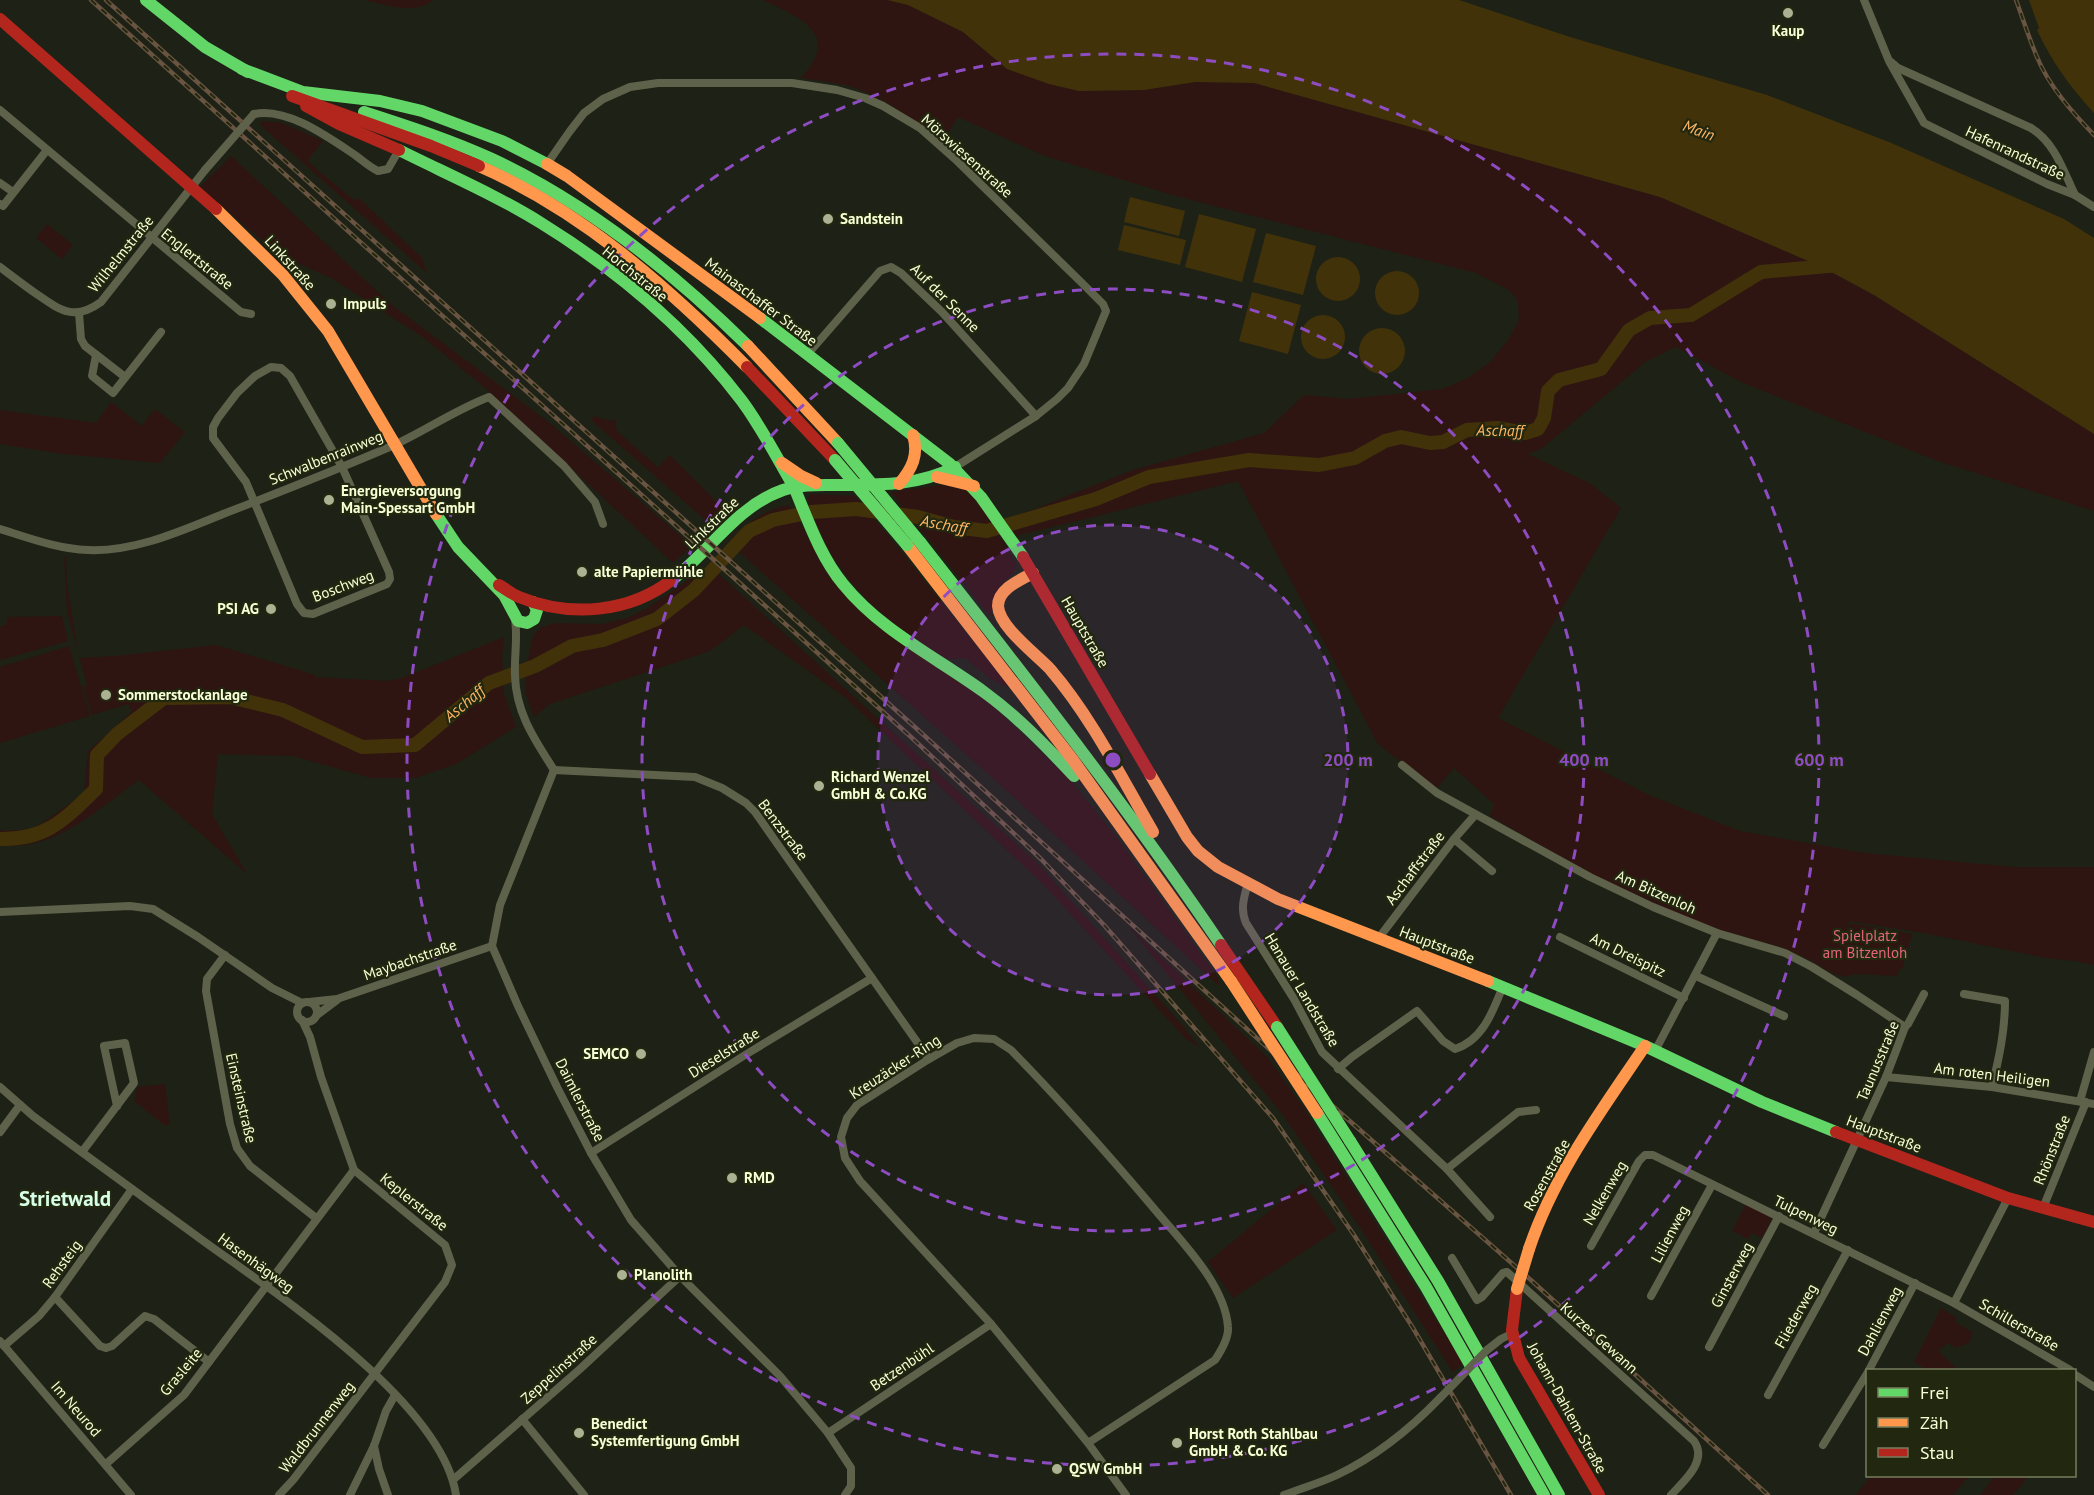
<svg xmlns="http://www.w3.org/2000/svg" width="2094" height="1495" font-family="'PT Sans',sans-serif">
	<rect width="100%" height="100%" fill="#1e2115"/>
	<g fill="#2f1512">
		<path d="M363,0H433C415,16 385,4 363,0Z"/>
		<path d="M763,0H887L908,5L963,32L1007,69L1079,91L1144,90L1195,82L1254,83L1660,197L1822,267L1874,295L2094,434V511L1935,460L1741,382L1676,347L1645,362L1637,369L1541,449L1528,454L1591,484L1621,508L1498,718L1649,795L1740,831L1864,853L2015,867H2094V965L2075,961L2046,958L1929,934L1849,921L1842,954L1850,923L1912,934L1902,969H1899L1897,976L1855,974L1844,977L1830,972L1812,961L1781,947L1718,929L1677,913L1591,874L1490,816L1494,804L1454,768L1436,789L1378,744L1238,481L1016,536L1007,520L1133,470L1264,433L1304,395L1349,399L1442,389L1468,378L1490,362L1508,340L1519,320L1518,301L1509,290L1476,273L1176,196L1045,156L958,117L942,142C914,120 886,98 852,87C836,82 818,81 801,78C842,34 801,18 763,0Z"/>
		<path d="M263,121L282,123L323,141L307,161L354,200L359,198L422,258L427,273L259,124Z"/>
		<path d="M231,156L392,305L551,424L692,546L673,563L490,392L424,338L333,279L278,254L200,187Z"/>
		<path d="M47,224L73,245L62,259L36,238Z"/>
		<path d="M111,402L142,426L155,409L185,432L160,463L63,454L0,444V410L96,423Z"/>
		<path d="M594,416L611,421L617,419L615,425L617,431L658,467L670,455L727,512L712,526L591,420Z"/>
		<path d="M948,484C954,486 961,487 966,490C980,499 1007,548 1016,564C1017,574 1008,576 1003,583C997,593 996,605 990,616L891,492Z"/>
		<path d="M812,494L855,496L895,544L1011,689L991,679L965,658L946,659L902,630L870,603L850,581L832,556L816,524L808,500L809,496Z"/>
		<path d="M788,505L793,509L799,520L821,564L986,699L1071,781L1117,838L1218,978L1219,986L1005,789L728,542C749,523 759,512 788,505Z"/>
		<path d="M66,556L67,583L79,658L115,656L216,645L315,675L314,677L387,681L402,678L504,637L502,657L504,694L516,727L456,764L415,778H371L293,756L218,754L212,814L247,874L139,780C102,806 48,857 0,843V829L2,831L33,829L84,794L88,751L132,712L128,704L92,715L83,687L87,685L67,612L64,557Z"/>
		<path d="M707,567L720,575L1037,863L1183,1026L1200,1048L1186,1039L1043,884L846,698L744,625L710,651L550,704L534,717L526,694L525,672L533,636L541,627L556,623L602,624L627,618L646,609Z"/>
		<path d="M62,616L68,641L0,660V626H6L7,617Z"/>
		<path d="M69,646L90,716L0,743V667Z"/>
		<path d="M1128,926L1267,1057L1302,1106L1463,1363L1453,1372L1361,1229L1283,1115Z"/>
		<path d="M165,1084L170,1125H164L134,1101L138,1087Z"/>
		<path d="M1303,1183L1337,1230L1233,1298L1208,1262Z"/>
		<path d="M1746,1204L1770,1217L1771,1221L1762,1238L1752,1233L1748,1239L1732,1231Z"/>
		<path d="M1941,1308L1957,1318L1955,1322L1973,1333L1969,1343L1956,1348L1949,1343L1938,1350L1958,1370H1928L1914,1362Z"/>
		<path d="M1871,1476H1969L1953,1495H1856Z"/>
		<path d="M1995,1476H2024L2027,1478L2013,1495H1980Z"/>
	</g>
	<g fill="#42320a">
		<path d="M887,0H1459L1570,37L1767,95L1889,142L2064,219L2094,238V434L1874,295L1822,267L1660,197L1254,83L1195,82L1144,90L1079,91L1049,84L1007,69L963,32L908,5Z"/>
		<path d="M2029,0H2094V113C2070,87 2052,62 2037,30L2039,28Z"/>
		<path d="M1130,197L1185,211L1179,236L1124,222Z"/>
		<path d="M1199,214L1256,229L1242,282L1185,267Z"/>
		<path d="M1124,225L1186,240L1180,265L1118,250Z"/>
		<path d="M1266,233L1316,246L1303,295L1253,282Z"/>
		<circle cx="1338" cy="279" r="22"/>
		<circle cx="1397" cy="293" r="22"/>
		<path d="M1252,292L1301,305L1288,354L1239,341Z"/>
		<circle cx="1323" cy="337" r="22"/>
		<circle cx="1382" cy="351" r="23"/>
	</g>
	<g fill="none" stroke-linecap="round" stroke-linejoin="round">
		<path stroke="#42320a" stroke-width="14" d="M0,839C47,840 65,819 96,789L97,755L117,734L164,698L230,697L283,710L362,747L415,745L489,683L535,666L572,646L603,640L657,619L694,590L749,531L773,520L811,512L856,509L918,517L954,527L987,531L1096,499L1149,477L1249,460L1319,465L1355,458L1385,441L1401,437L1430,443L1443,442L1467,430L1497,428L1525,433L1538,429L1544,418L1548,391L1559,380L1601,369L1629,330L1650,318L1691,315L1761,272L1839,265"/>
		<g stroke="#5f624a" stroke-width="8">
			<path d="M1864,0L1889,61L1924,123L2047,184L2075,195L2094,207"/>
			<path d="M1891,62L1898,68L2031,128C2055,143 2063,170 2075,195"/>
			<path d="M0,110L241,312L251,314"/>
			<path d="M254,114C287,107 328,137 355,155C362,160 369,167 378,171L388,169L399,150"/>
			<path d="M547,164L570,131L584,113L603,99L630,87L658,83H792L837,90L865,98L883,106L920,128L955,159L1084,285L1103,304L1106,311L1084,364L1068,388L1057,399L1036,416L955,467"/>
			<path d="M0,183L13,192"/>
			<path d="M0,204L3,206L47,150"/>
			<path d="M0,267C12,276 25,286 38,295C61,311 75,321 101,302L205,170"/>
			<path d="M79,313L81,339L85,346L125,377"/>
			<path d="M96,355L92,376L113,393L161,332"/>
			<path d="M807,355L880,271L891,267L901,273L942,312L1036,416"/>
			<path d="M271,367L281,368L290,376L342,467L389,572L390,579L387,584L313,614L304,613L297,604L246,482L213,438V427L218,418L237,393L255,376Z"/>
			<path d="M0,529C29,538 58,549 88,550C135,552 181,531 223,514C280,492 336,470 392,446C425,431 455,410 489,397L564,466L595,502L603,524"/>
			<path d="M515,620C518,638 514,657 515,676C516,713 535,740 554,770"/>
			<path d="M1402,765L1437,793L1590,877L1653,907L1717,933L1785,953L1812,967L1857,995L1905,1027"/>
			<path d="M554,770L500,905L492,946L518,1006L557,1087L591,1153L631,1220L680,1276L780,1376L828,1433L851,1468V1486L845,1495"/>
			<path d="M554,770L695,777L722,788L746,803L755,812L929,1059"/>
			<path d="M1454,839L1492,871"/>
			<path d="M1248,883C1244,897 1240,909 1246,923L1294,999L1322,1052L1447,1169L1490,1217"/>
			<path d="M0,912L130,906L153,909L198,937L272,988L302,1003"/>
			<path d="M1560,937L1684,998"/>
			<path d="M1378,939L1454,839L1475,815"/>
			<path d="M225,955L207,979L206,991L230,1124L237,1148L250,1166L316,1218"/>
			<path d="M1696,976L1784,1016"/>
			<path d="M1964,994L2005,1001C2005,1031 1999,1058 1992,1087"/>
			<path d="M309,1002L337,999L492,946"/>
			<circle cx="307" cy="1012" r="10"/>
			<path d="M317,1015L337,1000"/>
			<path d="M1655,1051L1717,933"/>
			<path d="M1338,1069L1352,1057L1417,1011L1443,1041L1455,1049C1483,1040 1493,1011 1503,986"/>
			<path d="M1886,1077L1992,1087L2094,1104"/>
			<path d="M0,1087L33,1116C89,1158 146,1199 202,1240C275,1293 442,1402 456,1495"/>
			<path d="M2080,1101L2094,1052"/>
			<path d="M0,1132L20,1105"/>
			<path d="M82,1152L134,1083L125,1043L104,1046L117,1106"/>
			<path d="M591,1153L745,1055L872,978"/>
			<path d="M1447,1169L1518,1112L1536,1110"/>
			<path d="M2043,1208L2086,1102"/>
			<path d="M1814,1233L1886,1077L1905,1027L1908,1024L1924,994"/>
			<path d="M1591,1246L1639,1161L1645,1155H1653L1954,1303L2070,1370"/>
			<path d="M1452,1258L1477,1300L1482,1297L1503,1273L1507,1272L1694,1441C1708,1461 1684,1481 1671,1495"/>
			<path d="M1651,1296L1712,1185"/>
			<path d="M55,1297L100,1346L106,1348L112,1346L145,1316L154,1319L209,1362"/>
			<path d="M1954,1303L2008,1198"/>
			<path d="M0,1341L131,1495"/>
			<path d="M4,1346L39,1316L55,1297L132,1189"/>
			<path d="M1709,1347L1779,1216"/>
			<path d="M1487,1350L1501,1339L1511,1334"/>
			<path d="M1869,1370L1915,1283"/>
			<path d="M2074,1374L2094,1387"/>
			<path d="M1768,1395L1848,1250"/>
			<path d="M522,1419L584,1495"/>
			<path d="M828,1433L991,1324"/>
			<path d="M1088,1443L1215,1360C1221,1351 1229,1338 1228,1327C1225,1283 1178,1238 1151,1205C1106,1152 1060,1100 1011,1050L994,1039L974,1038L957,1043L929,1059L857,1105L847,1118L841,1137L845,1158L860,1181L991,1324L1088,1443L1126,1495"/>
			<path d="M1823,1445L1868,1372"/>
			<path d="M374,1446L379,1469L388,1495"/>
			<path d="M106,1464L184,1395L354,1170"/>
			<path d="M454,1479L580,1369L680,1276"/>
			<path d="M279,1495L293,1480L445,1282L452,1265L445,1245L354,1170L321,1077L310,1037L302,1020"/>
			<path d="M350,1495L374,1446L386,1411L395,1395"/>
			<path d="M1284,1495C1302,1488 1320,1483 1337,1475C1377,1456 1410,1429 1440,1398"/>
		</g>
		<g stroke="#63d668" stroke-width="12">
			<path d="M146,0L205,47L248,72"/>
			<path d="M242,69L303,92L380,101L422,111L502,141L547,164"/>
			<path d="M364,112C407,126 451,140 492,159C589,204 673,272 748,346"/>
			<path d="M399,150C447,174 496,195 541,223C617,270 688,330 742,401C762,428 777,458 794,487"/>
			<path d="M760,318L950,464L981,497L1023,557"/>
			<path d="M794,487C808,520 820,556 843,584C881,631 936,657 984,692C1017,716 1046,746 1074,776"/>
			<path d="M436,514L458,547L504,595L518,621L527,623L534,619L537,610L533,602"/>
			<path d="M920,542C1023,674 1127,806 1221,945"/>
			<path d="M673,579C711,550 737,506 783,490C801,484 820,485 838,485C879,485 918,486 955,467"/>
			<path d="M1488,981L1645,1046L1762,1102L1836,1132"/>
			<path d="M1317,1113L1426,1287L1544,1495"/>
			<path d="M1350,1141L1438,1281L1559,1495"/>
		</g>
		<g stroke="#ff974d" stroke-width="12">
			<path d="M547,164L567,176L760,318"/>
			<path d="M479,166C582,211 669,288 747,367"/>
			<path d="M216,209L283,275L328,331L436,514"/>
			<path d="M748,346L838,443"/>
			<path d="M782,463L801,476L816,483"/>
			<path d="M937,477L974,486"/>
			<path d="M899,484C912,469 919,455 913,435"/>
			<path d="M907,545L1073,760L1231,981"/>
			<path d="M1033,573C1020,580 998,589 998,606C999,627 1036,654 1050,669C1092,718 1121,777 1153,832"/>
			<path d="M1150,774L1187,837L1198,851L1218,867L1278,899L1488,981"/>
			<path d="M1529,1249C1554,1174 1601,1111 1645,1046"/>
		</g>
		<g stroke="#b3261e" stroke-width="12">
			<path d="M0,19L216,209"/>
			<path d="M292,96L431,146L479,166"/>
			<path d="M306,106L339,124L399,150"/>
			<path d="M747,367L835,460"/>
			<path d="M1023,557L1150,774"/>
			<path d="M499,585C506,589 512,594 519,597C570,618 630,613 673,579"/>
			<path d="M1221,945L1277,1027"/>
			<path d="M1836,1132L2008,1198L2094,1222"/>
			<path d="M1517,1289L1512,1330L1519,1358L1599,1495"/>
		</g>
		<g stroke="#685440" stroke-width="4.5">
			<g id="rail">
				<path d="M91,0L911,737L1041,859L1104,925L1273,1118L1354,1235L1413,1328L1511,1495"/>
				<path d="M106,0L917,729L1303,1080L1532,1281L1768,1495"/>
				<path d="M2016,0C2023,19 2029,38 2037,57C2049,86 2072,112 2094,135"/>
			</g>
		</g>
		<use href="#rail" stroke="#22270f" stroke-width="2" stroke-dasharray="7" stroke-linecap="butt"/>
		<g stroke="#5f624a" stroke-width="8">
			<path d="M205,170L254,114"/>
			<path d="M1440,1398L1487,1350"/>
		</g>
		<g stroke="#63d668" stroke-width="12">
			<path d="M838,443L920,542"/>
			<path d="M835,460L907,545"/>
			<path d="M1277,1027L1350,1141"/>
		</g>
		<g stroke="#ff974d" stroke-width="12">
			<path d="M1231,981L1317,1113"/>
			<path d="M1517,1289L1529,1249"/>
		</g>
	</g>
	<circle cx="1113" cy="760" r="235" fill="#8e4cc2" fill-opacity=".12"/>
	<g fill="none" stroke="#8e4cc2" stroke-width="3" stroke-dasharray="10 8">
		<circle cx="1113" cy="760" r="235"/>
		<circle cx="1113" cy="760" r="471"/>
		<circle cx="1113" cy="760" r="706"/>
	</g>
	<g fill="#abb192" stroke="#22270f" stroke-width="2">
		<circle cx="1788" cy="13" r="6"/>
		<circle cx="828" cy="219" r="6"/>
		<circle cx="331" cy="304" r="6"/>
		<circle cx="329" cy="500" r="6"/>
		<circle cx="582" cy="572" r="6"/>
		<circle cx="271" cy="609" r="6"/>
		<circle cx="106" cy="695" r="6"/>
		<circle cx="819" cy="786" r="6"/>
		<circle cx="641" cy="1054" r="6"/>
		<circle cx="732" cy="1178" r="6"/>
		<circle cx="622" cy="1275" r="6"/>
		<circle cx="579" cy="1433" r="6"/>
		<circle cx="1177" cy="1443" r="6"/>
		<circle cx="1057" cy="1469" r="6"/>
	</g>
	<g text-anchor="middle" stroke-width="4.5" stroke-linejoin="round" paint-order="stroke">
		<g font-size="15" font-weight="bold" fill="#f7ffd5" stroke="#22270f" text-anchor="start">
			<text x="1788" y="36" text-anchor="middle">Kaup</text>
			<text x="840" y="224">Sandstein</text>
			<text x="343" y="309">Impuls</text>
			<text x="341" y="496">Energieversorgung<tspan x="341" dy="17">Main-Spessart GmbH</tspan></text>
			<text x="594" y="577">alte Papiermühle</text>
			<text x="259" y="614" text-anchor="end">PSI AG</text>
			<text x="118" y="700">Sommerstockanlage</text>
			<text x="831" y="782">Richard Wenzel<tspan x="831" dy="17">GmbH &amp; Co.KG</tspan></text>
			<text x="629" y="1059" text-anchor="end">SEMCO</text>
			<text x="744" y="1183">RMD</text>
			<text x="634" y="1280">Planolith</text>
			<text x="591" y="1429">Benedict<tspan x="591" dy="17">Systemfertigung GmbH</tspan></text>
			<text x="1189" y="1439">Horst Roth Stahlbau<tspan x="1189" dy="17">GmbH &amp; Co. KG</tspan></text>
			<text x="1069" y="1474">QSW GmbH</text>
		</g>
		<g font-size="15" fill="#f7ffd5" stroke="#22270f">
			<text transform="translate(2015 153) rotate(25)" y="5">Hafenrandstraße</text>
			<text transform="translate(967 156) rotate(42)" y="5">Mörswiesenstraße</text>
			<text transform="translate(121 254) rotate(-51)" y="5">Wilhelmstraße</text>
			<text transform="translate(197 259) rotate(39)" y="5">Englertstraße</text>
			<text transform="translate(290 263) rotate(48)" y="5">Linkstraße</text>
			<text transform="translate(635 274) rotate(39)" y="5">Horchstraße</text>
			<text transform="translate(945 298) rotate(45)" y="5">Auf der Senne</text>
			<text transform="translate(761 302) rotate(37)" y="5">Mainaschaffer Straße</text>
			<text transform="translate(326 458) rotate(-22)" y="5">Schwalbenrainweg</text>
			<text transform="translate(712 523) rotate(-44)" y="5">Linkstraße</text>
			<text transform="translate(343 586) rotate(-21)" y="5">Boschweg</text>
			<text transform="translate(1085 632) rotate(60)" y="5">Hauptstraße</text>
			<text transform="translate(783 830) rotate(53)" y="5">Benzstraße</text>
			<text transform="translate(1415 868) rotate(-53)" y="5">Aschaffstraße</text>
			<text transform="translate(1656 892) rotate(24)" y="5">Am Bitzenloh</text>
			<text transform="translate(1437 945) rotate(21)" y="5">Hauptstraße</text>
			<text transform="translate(1628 955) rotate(26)" y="5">Am Dreispitz</text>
			<text transform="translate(410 960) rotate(-19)" y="5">Maybachstraße</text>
			<text transform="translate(1302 990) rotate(59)" y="5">Hanauer Landstraße</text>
			<text transform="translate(724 1053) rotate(-32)" y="5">Dieselstraße</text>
			<text transform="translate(1878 1061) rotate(-67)" y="5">Taunusstraße</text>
			<text transform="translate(895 1067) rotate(-33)" y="5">Kreuzäcker-Ring</text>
			<text transform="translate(1992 1075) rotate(7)" y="5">Am roten Heiligen</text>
			<text transform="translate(241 1098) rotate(77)" y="5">Einsteinstraße</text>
			<text transform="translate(580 1100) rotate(63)" y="5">Daimlerstraße</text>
			<text transform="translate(1884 1134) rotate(21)" y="5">Hauptstraße</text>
			<text transform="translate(2052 1150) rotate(-68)" y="5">Rhönstraße</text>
			<text transform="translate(1547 1175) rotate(-61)" y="5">Rosenstraße</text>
			<text transform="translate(1605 1193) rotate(-60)" y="5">Nelkenweg</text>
			<text transform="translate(414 1202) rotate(39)" y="5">Keplerstraße</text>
			<text transform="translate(1806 1215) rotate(26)" y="5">Tulpenweg</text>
			<text transform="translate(1670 1234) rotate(-62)" y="5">Lilienweg</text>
			<text transform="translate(256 1263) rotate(36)" y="5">Hasenhägweg</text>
			<text transform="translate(62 1264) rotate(-54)" y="5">Rehsteig</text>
			<text transform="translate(1732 1275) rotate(-62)" y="5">Ginsterweg</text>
			<text transform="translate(1796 1316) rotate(-61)" y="5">Fliederweg</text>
			<text transform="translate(1880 1321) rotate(-62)" y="5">Dahlienweg</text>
			<text transform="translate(2019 1325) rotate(30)" y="5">Schillerstraße</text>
			<text transform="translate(1599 1338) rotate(42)" y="5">Kurzes Gewann</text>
			<text transform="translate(902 1367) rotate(-34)" y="5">Betzenbühl</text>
			<text transform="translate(559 1369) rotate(-42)" y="5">Zeppelinstraße</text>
			<text transform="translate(181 1372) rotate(-50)" y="5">Grasleite</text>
			<text transform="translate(1567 1408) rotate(61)" y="5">Johann-Dahlem-Straße</text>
			<text transform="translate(76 1409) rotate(49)" y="5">Im Neurod</text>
			<text transform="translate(317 1427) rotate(-52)" y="5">Waldbrunnenweg</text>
		</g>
		<g font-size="15" fill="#e4657d" stroke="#22270f">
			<text x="1865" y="941">Spielplatz<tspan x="1865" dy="17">am Bitzenloh</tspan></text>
		</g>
		<g font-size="16" font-style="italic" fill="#ffb663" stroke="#22270f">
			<text transform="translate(1699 130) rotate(20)" y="6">Main</text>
			<text transform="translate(1500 430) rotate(1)" y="6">Aschaff</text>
			<text transform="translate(944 524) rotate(10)" y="6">Aschaff</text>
			<text transform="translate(464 703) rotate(-40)" y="6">Aschaff</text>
		</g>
		<g font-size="21" font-weight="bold" fill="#d7ffe8" stroke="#22270f">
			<text x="65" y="1206">Strietwald</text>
		</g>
	</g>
	<circle cx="1113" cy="760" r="9" fill="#8e4cc2" stroke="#22270f" stroke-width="3"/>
	<g font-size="18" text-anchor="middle" font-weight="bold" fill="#8e4cc2" stroke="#22270f" stroke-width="4.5" stroke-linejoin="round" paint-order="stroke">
		<text x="1348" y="766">200 m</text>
		<text x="1584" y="766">400 m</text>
		<text x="1819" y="766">600 m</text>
	</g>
	<rect x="1866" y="1369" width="210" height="108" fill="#22270f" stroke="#777d5e" stroke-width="1.5"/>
	<rect x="1878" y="1388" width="30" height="9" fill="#63d668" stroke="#777d5e" stroke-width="1.5"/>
	<text x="1920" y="1399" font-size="18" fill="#f7ffd5">Frei</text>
	<rect x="1878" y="1418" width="30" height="9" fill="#ff974d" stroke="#777d5e" stroke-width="1.5"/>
	<text x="1920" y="1429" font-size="18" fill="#f7ffd5">Zäh</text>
	<rect x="1878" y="1448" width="30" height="9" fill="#b3261e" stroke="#777d5e" stroke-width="1.5"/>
	<text x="1920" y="1459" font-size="18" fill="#f7ffd5">Stau</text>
</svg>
